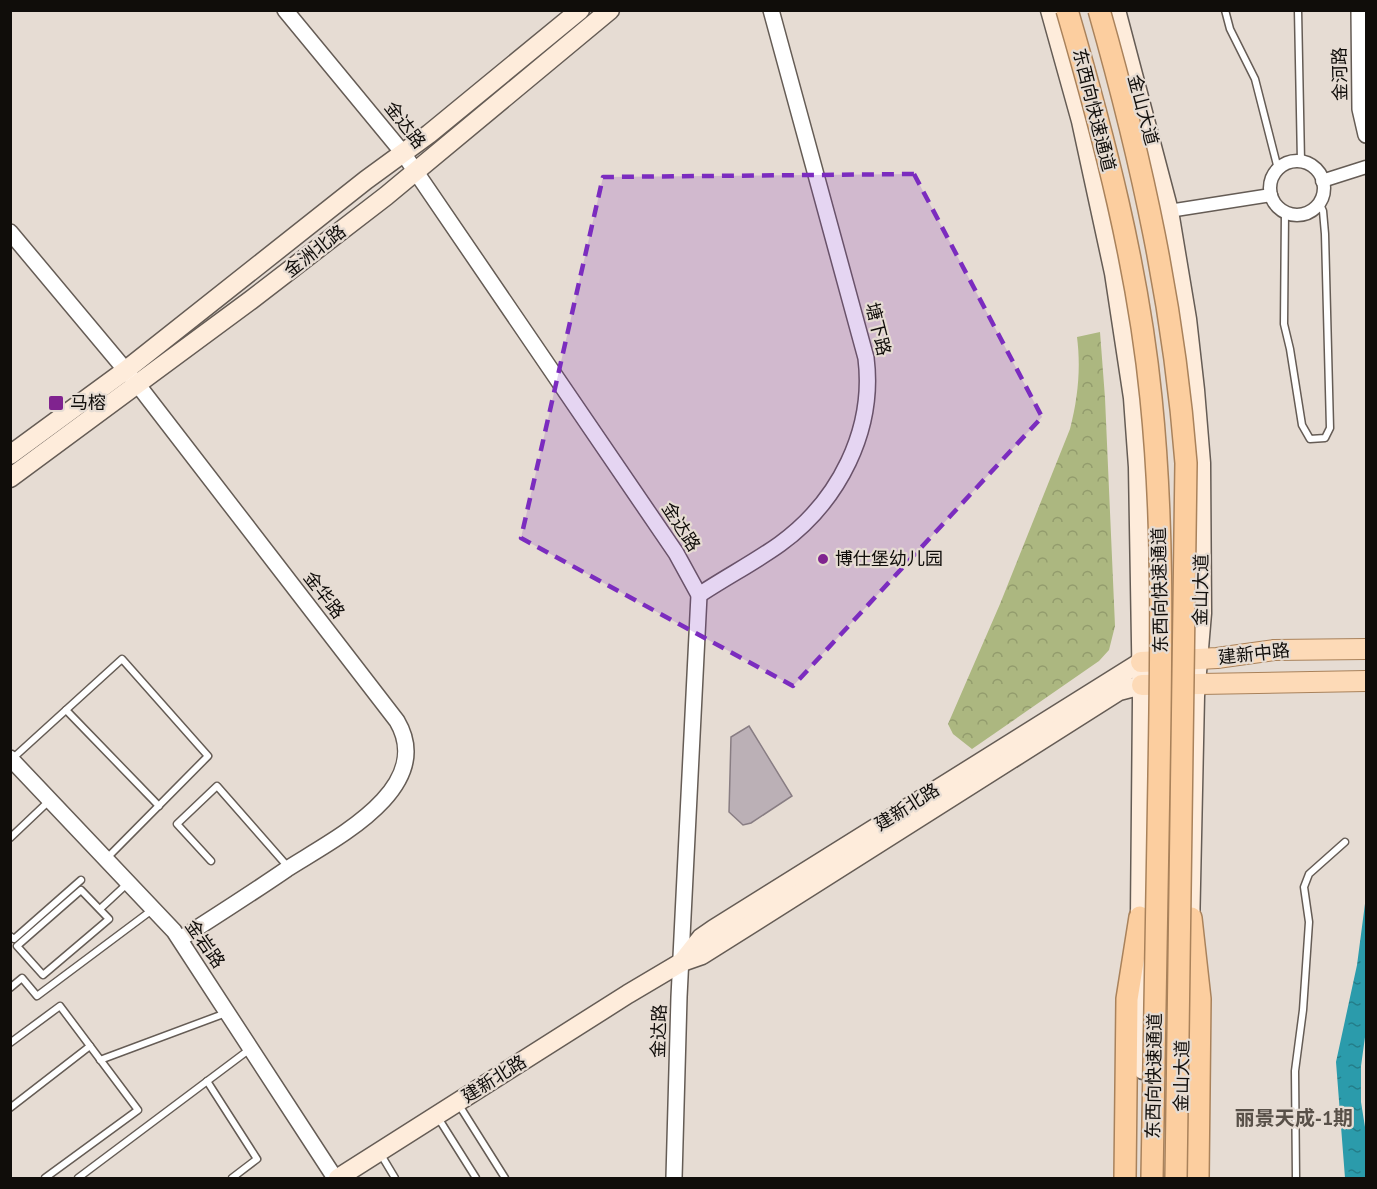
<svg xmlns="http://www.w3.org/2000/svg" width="1377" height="1189" font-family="'PT Sans','Noto Sans SC',sans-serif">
	<defs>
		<pattern id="park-crowns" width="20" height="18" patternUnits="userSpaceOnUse" patternTransform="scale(1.5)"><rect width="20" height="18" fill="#acb780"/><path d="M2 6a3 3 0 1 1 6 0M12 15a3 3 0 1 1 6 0" fill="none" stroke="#939c6d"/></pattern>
		<pattern id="water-ripples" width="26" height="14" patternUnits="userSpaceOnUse" patternTransform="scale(1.5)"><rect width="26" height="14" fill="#2b9bab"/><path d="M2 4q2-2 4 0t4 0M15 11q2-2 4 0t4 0" fill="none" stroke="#237d89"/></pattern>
	</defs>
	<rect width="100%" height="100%" fill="#e6dcd3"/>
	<path fill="url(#park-crowns)" d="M1100,332L1105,398L1115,626L1109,650L1099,661L972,749L953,734L948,724L1000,604L1070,429C1078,398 1081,368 1077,337Z"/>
	<path fill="url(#water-ripples)" d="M1366,896V1030L1361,1066V1102L1365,1127V1178H1345L1336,1062L1357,965Z"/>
	<path fill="#bbb0b6" stroke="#887d83" stroke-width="1.5" d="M749,726L792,796L751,823L743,825L729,812L731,737Z"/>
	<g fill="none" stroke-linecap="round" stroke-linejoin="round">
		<g stroke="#655c55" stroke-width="9">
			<g id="service">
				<path d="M1225,10L1230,29L1255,79L1278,169"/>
				<path d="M1298,10L1301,162"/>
				<path d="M1285,212L1284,324L1290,349L1302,425L1310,439L1325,438L1330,428L1325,234L1323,211L1319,202"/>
				<path d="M66,710L159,806"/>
				<path d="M12,759L122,659L208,756L106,859"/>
				<path d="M10,838L49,801"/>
				<path d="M211,861L177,824L217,786L289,868"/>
				<path d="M81,890L109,919L43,975L17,946Z"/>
				<path d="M100,909L128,883"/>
				<path d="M10,936L14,939L81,880"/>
				<path d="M10,988L22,978L37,996L152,910"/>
				<path d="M10,1043L60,1006L138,1110L45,1178"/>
				<path d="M100,1060L226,1013"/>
				<path d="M207,1081L257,1159L232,1178"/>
				<path d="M459,1105L505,1178"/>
				<path d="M10,1108L90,1046"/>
				<path d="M437,1116L476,1178"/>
				<path d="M380,1153L395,1178"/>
				<path d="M78,1178L250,1049"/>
				<path d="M1296,1178L1295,1071L1303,1010L1309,922L1304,887L1309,874L1345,842"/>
			</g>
		</g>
		<g stroke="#655c55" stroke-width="15">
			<g id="minor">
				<circle cx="1297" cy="188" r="27"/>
				<path d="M1322,181L1366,167"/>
				<path d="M1169,211L1271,195"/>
			</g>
		</g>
		<g stroke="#655c55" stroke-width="18">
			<g id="tertiary">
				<path d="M285,10L403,153L676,553L699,595L679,997L674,1178"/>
				<path d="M1359,10L1360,109L1366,135"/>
				<path d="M10,232L138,385L397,721C437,789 332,840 287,869C252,893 216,916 180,939"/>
				<path d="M699,595C726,577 755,562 780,544C839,501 875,430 866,358L771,10"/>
				<path d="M10,758L174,931L335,1178"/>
			</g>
		</g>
		<g stroke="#655c55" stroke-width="21">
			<g id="secondary">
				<path d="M1050,10L1081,121L1114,273L1133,398L1138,467L1142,700L1140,917L1144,1000L1143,1070"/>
				<path d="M1116,10L1169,211L1187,319L1195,390L1201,463L1202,613L1195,696L1190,931"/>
				<path d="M10,455L126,370L366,180L429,134L580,10"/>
				<path d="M10,478L251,300L386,196L610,10"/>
				<path d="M682,962L701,938L714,929L1141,662"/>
				<path d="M338,1178L628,994L682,962L702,955L1119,691L1142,685"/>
			</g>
		</g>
		<g stroke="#a9825b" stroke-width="22">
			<g id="primary">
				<path d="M1141,662L1217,658L1274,650L1366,649"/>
				<path d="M1142,685L1366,681"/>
			</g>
		</g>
		<g stroke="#a9825b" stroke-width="24">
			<g id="trunk">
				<path d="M1191,918L1200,999L1198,1178"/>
				<path d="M1125,1178L1127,999L1140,917"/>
			</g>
		</g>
		<use href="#service" stroke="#fff" stroke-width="6"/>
		<use href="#minor" stroke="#fff" stroke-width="12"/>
		<use href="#tertiary" stroke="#fff" stroke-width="15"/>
		<use href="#secondary" stroke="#feecdb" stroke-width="18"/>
		<use href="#primary" stroke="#fddab7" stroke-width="20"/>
		<use href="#trunk" stroke="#fcce9f" stroke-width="21"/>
		<g stroke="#a9825b" stroke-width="24" stroke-linecap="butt">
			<g id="trunk-bridge">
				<path d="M1067,10C1104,137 1138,267 1151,398C1164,524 1161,650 1159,776C1157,910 1154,1044 1152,1178"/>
				<path d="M1099,10C1142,161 1174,307 1186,463L1176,1178"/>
			</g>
		</g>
		<use href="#trunk-bridge" stroke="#fcce9f" stroke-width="21"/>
	</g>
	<path fill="#7b2cbf" fill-opacity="0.2" stroke="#7b2cbf" stroke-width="4.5" stroke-dasharray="12 8" stroke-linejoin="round" d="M914,174L1042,417L793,686L521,538L603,177Z"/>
	<g fill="#80238f" stroke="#e6dcd3" stroke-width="2">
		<rect x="48" y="395" width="16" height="16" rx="3"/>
		<circle cx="823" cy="559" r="6"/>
	</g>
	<g text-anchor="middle" stroke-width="4.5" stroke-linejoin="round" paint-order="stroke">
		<g font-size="18" fill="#100d0a" stroke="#e6dcd3">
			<text transform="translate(1340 74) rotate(-91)" y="6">金河路</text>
			<text transform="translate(1094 110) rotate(76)" y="6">东西向快速通道</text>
			<text transform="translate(1143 110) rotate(75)" y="6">金山大道</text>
			<text transform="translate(405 125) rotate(52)" y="6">金达路</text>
			<text transform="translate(315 251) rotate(-38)" y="6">金洲北路</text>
			<text transform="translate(878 329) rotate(76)" y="6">塘下路</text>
			<text transform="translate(681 527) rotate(57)" y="6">金达路</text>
			<text transform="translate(1160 590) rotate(-91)" y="6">东西向快速通道</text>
			<text transform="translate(1201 590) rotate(-89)" y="6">金山大道</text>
			<text transform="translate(324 595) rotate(52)" y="6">金华路</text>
			<text transform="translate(1254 654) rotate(-6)" y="6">建新中路</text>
			<text transform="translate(907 807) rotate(-32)" y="6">建新北路</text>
			<text transform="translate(205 944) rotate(55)" y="6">金岩路</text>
			<text transform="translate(659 1031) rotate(-88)" y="6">金达路</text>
			<text transform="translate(1154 1076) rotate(-89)" y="6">东西向快速通道</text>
			<text transform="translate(1182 1076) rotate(-89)" y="6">金山大道</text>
			<text transform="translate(494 1079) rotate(-32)" y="6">建新北路</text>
		</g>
		<g font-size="18" fill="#100d0a" stroke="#e6dcd3" text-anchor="start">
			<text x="70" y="409">马榕</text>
			<text x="835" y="565">博仕堡幼儿园</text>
		</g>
		<g font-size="20" font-weight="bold" fill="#585048" stroke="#e6dcd3">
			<text x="1294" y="1125">丽景天成-1期</text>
		</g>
	</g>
	<rect width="1377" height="1189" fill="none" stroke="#100d0a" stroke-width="24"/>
</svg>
